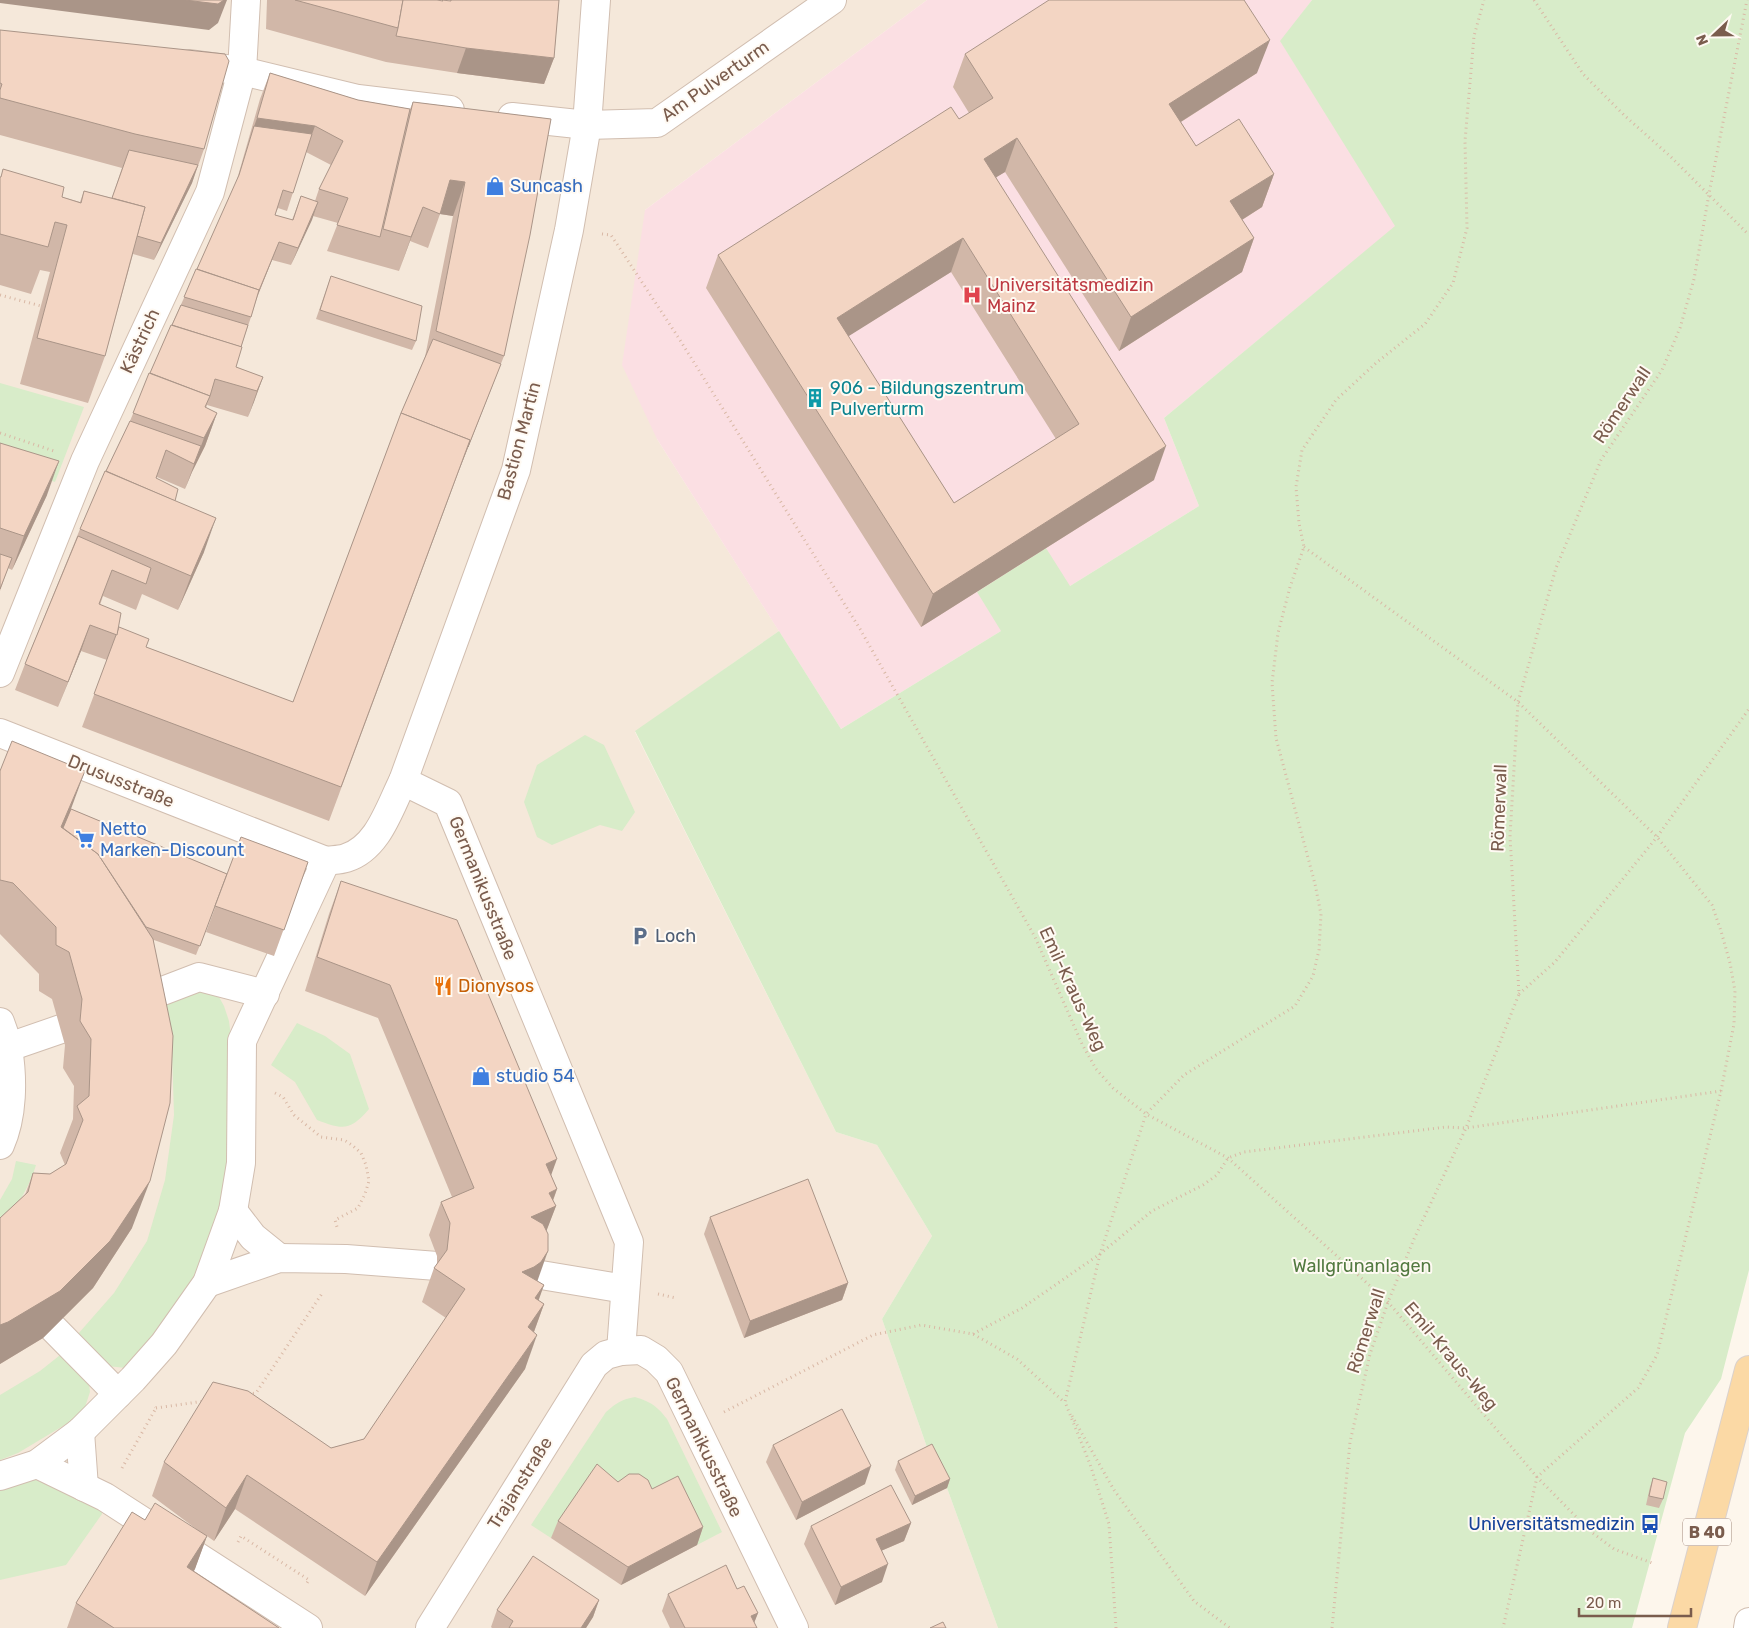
<svg xmlns="http://www.w3.org/2000/svg" width="1749" height="1628" font-family="Rubik,sans-serif">
	<rect width="100%" height="100%" fill="#fdf6ec"/>
	<path fill="#f5e8da" d="M0,0H927L645,210L657,439L779,631L635,732L836,1132L877,1145L932,1236L882,1319L929,1453L947,1488L998,1628H0Z"/>
	<path fill="#fbdfe3" d="M927,0H1312L1281,42L1396,226L1164,418L1199,506L1070,586L1001,631L841,729L657,439L622,365L645,210Z"/>
	<g fill="#d8ecc9">
		<path d="M1312,0H1749V1270L1721,1379L1685,1433L1632,1628H998L947,1488L929,1453L882,1319L932,1236L877,1145L836,1132L635,731L779,631L841,729L1001,631L977,592L1046,548L1070,586L1199,506L1164,418L1395,226L1280,41Z"/>
		<path d="M0,383L84,407L55,482L0,464Z"/>
		<path d="M585,735L604,745L635,812L622,831L600,825L552,845L537,837L524,802L537,765Z"/>
		<path d="M207,991L219,997L224,1006L229,1021L233,1053L236,1096L225,1187L204,1263L184,1299L126,1368L107,1366L78,1334L114,1293L147,1241L165,1180L174,1115L172,1052L162,1005L194,993Z"/>
		<path d="M297,1023L325,1036L350,1054L369,1109C350,1131 343,1130 317,1120L295,1082L271,1065Z"/>
		<path d="M16,1161L36,1165C30,1186 18,1204 5,1222L0,1217V1200L12,1179Z"/>
		<path d="M64,1352L89,1383L90,1392L85,1407L79,1415L68,1423L18,1453L0,1460V1395L40,1371Z"/>
		<path d="M635,1397C651,1402 657,1406 667,1419L722,1532L697,1545L671,1494L591,1482L551,1538L531,1525L606,1412C615,1404 622,1399 635,1397Z"/>
		<path d="M29,1478L42,1482L102,1509V1514L66,1565L0,1580V1485Z"/>
	</g>
	<g fill="none" stroke-linecap="round" stroke-linejoin="round">
		<g stroke="#d1beb0" stroke-width="30">
			<g id="minor">
				<path d="M190,64L242,71L358,99L450,110"/>
				<path d="M512,117L587,125L657,123L832,0"/>
				<path d="M0,673L85,461L210,192L242,71L246,0"/>
				<path d="M0,733L326,861"/>
				<path d="M403,781L448,803L629,1242L621,1351"/>
				<path d="M326,861C332,860 340,860 346,858C378,848 389,809 403,781L516,470L569,230L587,125L596,0"/>
				<path d="M139,1000L199,977L265,994"/>
				<path d="M0,1022C3,1031 7,1040 8,1048C13,1079 13,1116 0,1145"/>
				<path d="M0,1050L61,1029"/>
				<path d="M233,1211L253,1237L279,1258"/>
				<path d="M535,1274L625,1289"/>
				<path d="M207,1283L279,1258L346,1259L437,1266"/>
				<path d="M53,1328L118,1394"/>
				<path d="M80,1432L84,1487"/>
				<path d="M37,1464L105,1497L308,1628"/>
				<path d="M0,1476L37,1464L80,1432L133,1379L164,1344L207,1283L233,1211L241,1163L242,1041L326,861"/>
				<path d="M430,1628L594,1365L606,1355L621,1351L641,1350L656,1359L669,1372L794,1628"/>
				<path d="M1748,1628L1749,1622"/>
			</g>
		</g>
		<g stroke="#dad1cd" stroke-width="30">
			<path id="major" d="M1682,1628L1749,1370"/>
		</g>
		<g stroke="#d9b8a5" stroke-width="3" stroke-dasharray="1 4" stroke-linecap="butt">
			<path d="M1534,0L1583,74L1625,116L1670,156L1749,235"/>
			<path d="M602,234L611,235L680,340L860,629L1035,937L1082,1044L1096,1069L1113,1088L1146,1114L1228,1158L1388,1302L1537,1477L1590,1531L1614,1549L1655,1564"/>
			<path d="M0,295L41,306"/>
			<path d="M0,433L54,451"/>
			<path d="M1304,547L1518,702L1657,837L1712,905L1721,931L1730,963L1735,991L1734,1024L1721,1091L1657,1355L1638,1388L1537,1477L1503,1628"/>
			<path d="M1519,994L1555,962L1657,837L1749,709"/>
			<path d="M275,1093L283,1097L294,1115L321,1137L344,1140L352,1145L361,1153L366,1165L369,1181L365,1194L358,1208L335,1220L337,1227"/>
			<path d="M658,1294L676,1298"/>
			<path d="M973,1334L1022,1308L1100,1254L1152,1211L1203,1185L1217,1175L1228,1158L1244,1152L1446,1127L1466,1128L1721,1091"/>
			<path d="M248,1394L256,1393L323,1292"/>
			<path d="M156,1408L205,1401"/>
			<path d="M724,1412L873,1335L921,1325L973,1334L1017,1359L1064,1402"/>
			<path d="M1072,1416L1114,1490L1194,1601L1230,1628"/>
			<path d="M122,1468L156,1408L155,1407"/>
			<path d="M238,1542L241,1536L309,1580L305,1586"/>
			<path d="M1116,1628L1109,1524L1090,1464L1065,1402L1100,1254L1146,1114L1184,1075L1295,1006L1313,976L1319,950L1321,914L1315,884L1276,738L1272,683L1278,633L1290,587L1304,547L1299,523L1296,487L1302,450L1336,400L1376,363L1425,324L1453,283L1467,228L1465,141L1474,36L1484,0"/>
			<path d="M1332,1628L1350,1442L1370,1354L1388,1302L1414,1239L1466,1128L1519,994L1510,836L1518,702L1556,568L1601,460L1662,370L1680,328L1694,279L1709,194L1747,0"/>
		</g>
		<use href="#minor" stroke="#fff" stroke-width="28"/>
		<use href="#major" stroke="#fbd9a5" stroke-width="28"/>
	</g>
	<g fill="#d1b7a8" fill-rule="evenodd">
		<path d="M267,0H437L442,1V0L449,1L450,0H559L554,58L544,84L457,73L386,62L266,29Z"/>
		<path d="M0,30L204,149L192,183L154,260L133,254L105,356L88,403L20,384L50,272L40,270L31,294L0,285V177L62,197L80,202L84,191L112,198L122,168L0,135Z"/>
		<path d="M965,54L1257,73L1181,122L1196,146L1274,174L1262,207L1242,220L1254,238L1242,272L1119,351L1005,172L996,177L1154,480L921,627L706,288L718,255L969,113L953,87ZM951,272L1056,439L954,503L848,336Z"/>
		<path d="M270,73L358,100L410,109L413,102L551,119L504,356L491,389L458,473L329,821L82,727L107,660L81,651L58,707L15,690L25,664L80,529L106,471L130,421L150,373L236,183L260,99ZM306,152L331,165L319,189L315,201L301,196L292,220L275,215L278,208L287,211ZM440,214L453,216L425,357L401,413L293,702L146,647L117,634L100,605L103,596L136,610L142,594L178,610L204,552L175,501L156,478L157,477L185,489L192,472L205,446L217,413L206,408L207,405L248,417L263,377L236,367L241,347L251,317L257,298L272,260L291,265L313,216L338,223L327,251L399,271L410,241L428,248Z"/>
		<path d="M331,276L416,341L412,350L316,319Z"/>
		<path d="M0,443L47,495L12,570L8,568L0,591Z"/>
		<path d="M0,771L71,809L227,874L308,862L274,956L206,932L222,889L196,955L154,940L132,1228L93,1288L43,1338L0,1364V1218L25,1195L33,1173L50,1174L65,1165L60,1153L73,1119L74,1086L63,1068L65,1045L52,999L39,991V974L0,934Z"/>
		<path d="M341,881L551,1175L557,1189L553,1201L556,1206L546,1231L537,1281L544,1285L538,1300L544,1304L534,1332L525,1369L365,1596L235,1509L214,1541L207,1536L194,1571L279,1628H67L76,1603L145,1520L199,1531L152,1496L164,1462L331,1448L364,1439L446,1318L422,1302L434,1268L437,1265V1256L429,1235L441,1202L452,1197L378,1018L305,991L329,914Z"/>
		<path d="M710,1217L848,1283L842,1300L744,1338L704,1234Z"/>
		<path d="M773,1445L865,1484L796,1520L766,1462Z"/>
		<path d="M898,1461L950,1479L947,1488L912,1505L895,1470Z"/>
		<path d="M1653,1478L1663,1499L1659,1508L1646,1505L1650,1487Z"/>
		<path d="M618,1482L652,1489L703,1527L697,1545L621,1585L551,1538L558,1521Z"/>
		<path d="M911,1523L904,1541L881,1551L882,1582L835,1605L804,1544L811,1526Z"/>
		<path d="M737,1589L758,1613L754,1623L757,1628H670L662,1611L668,1594Z"/>
		<path d="M599,1600L593,1617L586,1628H492L491,1627L497,1610Z"/>
	</g>
	<g fill="#aa9588">
		<path d="M0,0H227L218,23L209,30L0,3Z"/>
		<path d="M1270,40L1257,73L1157,137L1169,104Z"/>
		<path d="M466,48L554,58L544,84L457,73Z"/>
		<path d="M257,118L315,126L306,151L254,126L248,144Z"/>
		<path d="M1017,138L1005,172L972,192L984,159Z"/>
		<path d="M198,165L192,183L154,260L161,243Z"/>
		<path d="M1274,174L1262,207L1218,235L1230,201Z"/>
		<path d="M450,180L465,182L453,216L440,214Z"/>
		<path d="M318,202L312,220L291,265L298,248Z"/>
		<path d="M423,207L410,241L399,271L411,237Z"/>
		<path d="M963,238L951,272L825,351L837,318Z"/>
		<path d="M1254,238L1242,272L1119,351L1131,317Z"/>
		<path d="M279,242L272,260L249,316L256,298Z"/>
		<path d="M501,364L458,473L329,821L470,440Z"/>
		<path d="M263,377L254,402L248,417L257,391Z"/>
		<path d="M217,413L205,446L192,472L185,489L204,438Z"/>
		<path d="M1166,446L1154,480L921,627L933,594Z"/>
		<path d="M59,461L47,495L12,570L24,536Z"/>
		<path d="M216,518L204,552L178,610L191,576Z"/>
		<path d="M90,625L81,651L58,707L68,682Z"/>
		<path d="M85,771L68,817L48,865L61,827Z"/>
		<path d="M557,1159L545,1192L546,1164Z"/>
		<path d="M150,1181L132,1228L93,1288L43,1338L0,1364V1325Z"/>
		<path d="M557,1189L550,1208L556,1206L543,1240L531,1217L549,1193Z"/>
		<path d="M548,1251L536,1285L522,1272Z"/>
		<path d="M848,1283L842,1300L744,1338L750,1321Z"/>
		<path d="M544,1285L532,1319L535,1298Z"/>
		<path d="M544,1304L532,1337L528,1327Z"/>
		<path d="M537,1335L525,1369L365,1596L377,1562Z"/>
		<path d="M871,1466L865,1484L796,1520L802,1502Z"/>
		<path d="M247,1475L235,1509L214,1541L226,1508Z"/>
		<path d="M950,1479L947,1488L912,1505L915,1496Z"/>
		<path d="M911,1523L904,1541L869,1556L876,1539Z"/>
		<path d="M703,1527L697,1545L621,1585L628,1567Z"/>
		<path d="M207,1536L195,1569L175,1601L187,1567Z"/>
		<path d="M888,1564L882,1582L835,1605L841,1587Z"/>
		<path d="M599,1600L593,1617L586,1628H581Z"/>
		<path d="M758,1613L752,1628L751,1616Z"/>
	</g>
	<g fill="#f3d5c3" stroke="#aa9588" fill-rule="evenodd">
		<path d="M185,0H224L218,4Z"/>
		<path d="M295,0H403L398,28Z"/>
		<path d="M403,0H437L443,1L442,0L451,1V0H559L554,58L466,48L396,36L398,28Z"/>
		<path d="M1049,0H1244L1270,40L1169,104L1196,146L1239,119L1274,174L1230,201L1254,238L1131,317L1017,138L984,159L1166,446L933,594L718,255L951,107L959,119L993,98L965,54ZM963,238L1079,424L954,503L837,318Z"/>
		<path d="M0,30L225,54L229,61L204,149L135,134L0,98V90L2,84L0,83Z"/>
		<path d="M270,73L358,100L410,109L380,237L337,225L348,198L319,189L343,141L315,126L257,118Z"/>
		<path d="M413,102L551,119L530,235L504,356L436,331L465,182L450,180L440,214L423,207L411,237L383,229Z"/>
		<path d="M254,126L312,134L293,193L283,190L275,215L293,220L301,196L318,202L298,248L279,242L258,293L259,290L197,269L239,175Z"/>
		<path d="M129,150L198,165L161,243L137,236L145,207L112,198Z"/>
		<path d="M3,169L64,187L62,197L81,203L84,191L145,207L105,356L37,338L67,225L55,222L48,247L0,234V177H1Z"/>
		<path d="M196,269L259,290L251,317L184,297Z"/>
		<path d="M331,276L422,306L416,341L320,310Z"/>
		<path d="M181,305L248,325L241,347L172,325Z"/>
		<path d="M171,325L242,347L236,367L263,377L257,391L215,379L210,396L150,373Z"/>
		<path d="M433,339L501,364L468,447L470,440L401,413Z"/>
		<path d="M149,373L210,396L205,407L217,413L204,438L133,413Z"/>
		<path d="M401,413L470,440L341,787L94,694L119,627L149,639L146,647L293,702Z"/>
		<path d="M130,421L201,446L194,464L166,450L156,478L178,489L175,501L106,471Z"/>
		<path d="M0,443L59,461L24,536L0,528Z"/>
		<path d="M105,471L216,518L191,576L80,529Z"/>
		<path d="M78,536L151,568L146,584L112,570L99,604L121,613L117,635L90,625L68,682L25,664Z"/>
		<path d="M0,554L12,558L0,589Z"/>
		<path d="M12,741L85,771L61,827L98,854L153,939L173,1036L170,1103L150,1181L110,1241L60,1291L8,1322L0,1325V1218L28,1192L33,1173L50,1174L66,1164L83,1120L77,1106L89,1096L91,1039L80,1021L82,999L69,952L56,945V927L13,883L0,880V771Z"/>
		<path d="M71,809L227,874L200,946L146,927L98,854L63,828Z"/>
		<path d="M241,837L308,862L284,930L215,906Z"/>
		<path d="M341,881L457,920L474,960L557,1159L546,1164L557,1189L549,1193L556,1206L531,1217L543,1224L548,1234V1251L541,1262L534,1267L522,1272L544,1285L535,1298L544,1304L528,1327L537,1335L377,1562L247,1475L226,1508L164,1462L213,1382L248,1391L331,1448L364,1439L465,1289L434,1268L447,1250L450,1223L441,1202L474,1188L390,985L317,957Z"/>
		<path d="M808,1179L848,1283L750,1321L710,1217Z"/>
		<path d="M842,1409L871,1466L802,1502L773,1445Z"/>
		<path d="M932,1444L950,1479L915,1496L898,1461Z"/>
		<path d="M597,1464L618,1482L629,1474H639L648,1480L652,1489L678,1476L703,1527L628,1567L558,1521Z"/>
		<path d="M1653,1478L1667,1482L1663,1499L1649,1496Z"/>
		<path d="M891,1485L911,1523L876,1539L888,1564L841,1587L811,1526Z"/>
		<path d="M155,1503L207,1536L187,1567L279,1628H114L76,1603L132,1512L145,1520Z"/>
		<path d="M533,1556L599,1600L581,1628H509L513,1621L497,1610Z"/>
		<path d="M726,1565L737,1589L744,1586L758,1613L751,1616L757,1628H685L668,1594Z"/>
		<path d="M943,1622L946,1628H930Z"/>
	</g>
	<defs>
		<g id="shop-bare" transform="scale(1.5)"><path d="M-5-2.5h2.3a2.7 3.5 0 0 1 5.4 0H5L5.5 6h-11ZM-1.5-2.5h3a1.5 2.3 0 0 0-3 0Z" fill="#3f7fe0" stroke="#fffaf3" stroke-width="2.5" paint-order="stroke"/></g>
		<g id="hospital-bare" transform="scale(1.5)"><path d="M-5-5h3v3.5h4V-5h3V5h-3V1.5h-4V5h-3Z" fill="#e0444e" stroke="#fffaf3" stroke-width="2.5" paint-order="stroke"/></g>
		<g id="building-bare" transform="scale(1.5)"><path d="M-4-6H4V6H1V3H-1V6H-4ZM-2.5-4.3h1.7v1.8h-1.7ZM.8-4.3h1.7v1.8H.8ZM-2.5-1h1.7V.8h-1.7ZM.8-1h1.7V.8H.8Z" fill="#0f9aa8" stroke="#fffaf3" stroke-width="2.5" paint-order="stroke"/></g>
		<g id="supermarket-bare" transform="scale(1.5)"><path d="M-6-5.5h2.5l.6 2H6L4.5 2H-2.5L-4.4-4H-6ZM-1.5 3.2a1.3 1.3 0 1 0 .1 0ZM3 3.2a1.3 1.3 0 1 0 .1 0Z" fill="#3f7fe0" stroke="#fffaf3" stroke-width="2.5" paint-order="stroke"/></g>
		<g id="parking-bare" transform="scale(1.5)"><path d="M-3.5-5.5H1a3.5 3.5 0 0 1 0 7H-1V5.5H-3.5ZM-1-3.4V-.6H.8a1.4 1.4 0 0 0 0-2.8Z" fill="#5c6f8a" stroke="#fffaf3" stroke-width="2.5" paint-order="stroke"/></g>
		<g id="restaurant-bare" transform="scale(1.5)"><path d="M-5-6h1v4h1v-4h1v4h1v-4h1v5L-1.5 .5V6h-2V.5L-5-1ZM5-6V6H3V1.5H1.5Q1.5-4 5-6Z" fill="#e8710a" stroke="#fffaf3" stroke-width="2.5" paint-order="stroke"/></g>
		<g id="bus-bare" transform="scale(1.5)"><path d="M-5-6H5V4H4V6H2V4H-2V6H-4V4H-5ZM-3.5-4V0h7V-4ZM-3.5 1.2v1.5H-2V1.2ZM2 1.2v1.5H3.5V1.2Z" fill="#1a4fb4" stroke="#fffaf3" stroke-width="2.5" paint-order="stroke"/></g>
	</defs>
	<g fill-rule="evenodd">
		<use href="#shop-bare" x="495" y="186"/>
		<use href="#hospital-bare" x="972" y="295"/>
		<use href="#building-bare" x="815" y="398"/>
		<use href="#supermarket-bare" x="85" y="839"/>
		<use href="#parking-bare" x="640" y="936"/>
		<use href="#restaurant-bare" x="443" y="986"/>
		<use href="#shop-bare" x="481" y="1076"/>
		<use href="#bus-bare" x="1650" y="1524"/>
	</g>
	<g text-anchor="middle" stroke-width="4" stroke-linejoin="round" paint-order="stroke">
		<rect fill="#fffaf3" stroke="#a28b7f" stroke-width="1" x="1683" y="1518.5" width="48" height="27" rx="4"/>
		<g font-size="16" font-weight="bold" fill="#7a5c4d">
			<text x="1707" y="1538">B 40</text>
		</g>
		<g font-size="18" fill="#7a5c4d" stroke="#fffaf3">
			<text transform="translate(715 81) rotate(-35)" y="6">Am Pulverturm</text>
			<text transform="translate(140 341) rotate(-65)" y="6">Kästrich</text>
			<text transform="translate(1622 405) rotate(-56)" y="6">Römerwall</text>
			<text transform="translate(519 441) rotate(-75)" y="6">Bastion Martin</text>
			<text transform="translate(121 781) rotate(22)" y="6">Drususstraße</text>
			<text transform="translate(1499 808) rotate(-88)" y="6">Römerwall</text>
			<text transform="translate(483 888) rotate(68)" y="6">Germanikusstraße</text>
			<text transform="translate(1073 989) rotate(65)" y="6">Emil-Kraus-Weg</text>
			<text transform="translate(1366 1331) rotate(-72)" y="6">Römerwall</text>
			<text transform="translate(1451 1356) rotate(50)" y="6">Emil-Kraus-Weg</text>
			<text transform="translate(704 1447) rotate(64)" y="6">Germanikusstraße</text>
			<text transform="translate(520 1483) rotate(-58)" y="6">Trajanstraße</text>
		</g>
		<g font-size="18" fill="#366cbe" stroke="#fffaf3" text-anchor="start">
			<text x="510" y="192">Suncash</text>
			<text x="100" y="835">Netto<tspan x="100" dy="21">Marken-Discount</tspan></text>
			<text x="496" y="1082">studio 54</text>
		</g>
		<g font-size="18" fill="#be3a42" stroke="#fffaf3" text-anchor="start">
			<text x="987" y="291">Universitätsmedizin<tspan x="987" dy="21">Mainz</tspan></text>
		</g>
		<g font-size="18" fill="#0d838f" stroke="#fffaf3" text-anchor="start">
			<text x="830" y="394">906 - Bildungszentrum<tspan x="830" dy="21">Pulverturm</tspan></text>
		</g>
		<g font-size="18" fill="#4e5e75" stroke="#fffaf3" text-anchor="start">
			<text x="655" y="942">Loch</text>
		</g>
		<g font-size="18" fill="#c56008" stroke="#fffaf3" text-anchor="start">
			<text x="458" y="992">Dionysos</text>
		</g>
		<g font-size="18" fill="#537a41" stroke="#fffaf3">
			<text x="1362" y="1272">Wallgrünanlagen</text>
		</g>
		<g font-size="18" fill="#164399" stroke="#fffaf3" text-anchor="end">
			<text x="1635" y="1530">Universitätsmedizin</text>
		</g>
	</g>
	<g transform="translate(1714 35) rotate(248)" stroke="#fffaf3" stroke-width="4" paint-order="stroke">
	<path d="M0-4L9 19L0 12L-9 19Z" fill="#7a5c4d"/>
	<text y="-8" font-size="14" font-weight="bold" text-anchor="middle" fill="#7a5c4d">N</text>
	</g>
	<path d="M1579 1608v8h112v-8" fill="none" stroke="#7a5c4d" stroke-width="2.5"/>
	<text x="1586" y="1608" font-size="15" fill="#7a5c4d" stroke="#fffaf3" stroke-width="4" paint-order="stroke">20 m</text>
</svg>
